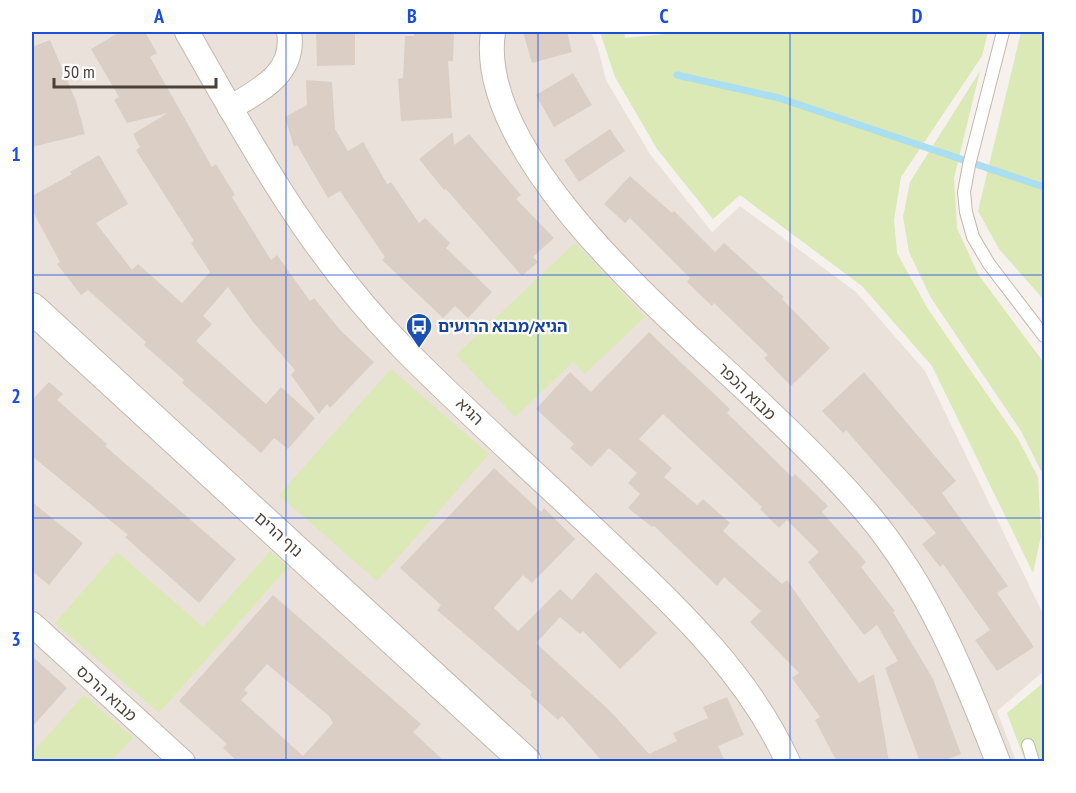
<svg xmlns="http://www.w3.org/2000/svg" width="1076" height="793" font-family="'PT Sans Narrow','Noto Sans Hebrew',sans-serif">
	<rect width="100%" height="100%" fill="#f6f1ec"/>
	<path fill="#eae2da" d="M32,32H591L598,48L606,80L650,154L712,232L740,206L856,292L925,371L1044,616V671L997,711L1016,761H32Z"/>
	<g fill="#dae9b6">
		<path d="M600,32H624L625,38L686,32H988L982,56L901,177L894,220L897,253L928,309L1018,439L1038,477L1041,536L1033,573L932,366L862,286L740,195L713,219L657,149L615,77Z"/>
		<path d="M1021,32H1044V300L999,249L978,211Z"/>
		<path d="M980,71L954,178L957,228L978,274L1044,363V477L1021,431L931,298L909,252L903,217L910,182Z"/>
		<path d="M575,243L645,317L585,374L573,362L515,417L456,355Z"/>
		<path d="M391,369L489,454L377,581L279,495Z"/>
		<path d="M270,551L288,567L159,713L55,623L117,552L203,627Z"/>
		<path d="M1044,682V761H1025L1007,713Z"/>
		<path d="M84,695L133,738L111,761H32V753Z"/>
	</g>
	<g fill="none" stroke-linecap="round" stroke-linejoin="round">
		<path stroke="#aadef1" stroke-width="7" d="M677,75L779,98L1044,187"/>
	</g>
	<g fill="#dbcec4" fill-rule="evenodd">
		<path d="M120,32H145L157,53L150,57L212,167L216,164L235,195L232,197L271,260L277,255L310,301L314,298L341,331L374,362L330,408L327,404L319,414L291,375L295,370L253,322L228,287L203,316L212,324L196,341L266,404L281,387L315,418L288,449L274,438L261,453L182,383L184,380L144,345L146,342L88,290L81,295L57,264L60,262L32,210V196L72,174L70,172L99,155L128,204L96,223L132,270L138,264L182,303L210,272L191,243L194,241L136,150L140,147L133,134L168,113L127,123L114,100L119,97L91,49Z"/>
		<path d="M316,32H355V65L317,66Z"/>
		<path d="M414,32H454L453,61H448L452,118L401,121L398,79L403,78L405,36H414Z"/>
		<path d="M523,32H567L572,52L532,63Z"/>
		<path d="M50,40L76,101L85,134L32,147V47Z"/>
		<path d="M573,73L592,105L554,127L536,95Z"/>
		<path d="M306,80L332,82L335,129L348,151L363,142L387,184L391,182L419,223L425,218L450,243L446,248L492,292L468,318L455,306L443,318L382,260L385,257L340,191L328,198L297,145L294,147L285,117L307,105Z"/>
		<path d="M610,129L625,151L579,182L564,160Z"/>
		<path d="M453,132L454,145L469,134L521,195L516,199L554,238L533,257L538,262L522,276L446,189L444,190L419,159Z"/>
		<path d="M630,176L672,213L674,211L715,252L724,243L784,297L782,299L830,348L791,386L764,358L768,355L714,303L712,306L687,282L690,278L630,218L625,223L604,204Z"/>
		<path d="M649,332L730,409L727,413L792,477L795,474L828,506L822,512L866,562L861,567L895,611L893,612L933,679L961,754L940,762H920L885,668L898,661L877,625L864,635L808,562L819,552L787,520L779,528L760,509L762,507L663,414L639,439L672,468L664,477L697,505L703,499L730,523L723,531L782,584L787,580L859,683L874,674L889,762H837L815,720L820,717L792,678L799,673L750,622L761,611L724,577L717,586L654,526L652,527L628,508L640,494L628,483L637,473L609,448L591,467L570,448L574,444L536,409L570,372L591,392Z"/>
		<path d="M864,372L956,481L942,493L1008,586L997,593L1034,647L997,671L975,640L990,630L943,564L940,567L922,544L936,533L846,430L843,433L822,411Z"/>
		<path d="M49,382L63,394L57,400L107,444L105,446L236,559L199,603L125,537L128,535L32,456V400Z"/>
		<path d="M494,468L541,512L544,508L575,539L532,583L523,575L494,608L518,631L560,589L572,600L596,572L657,633L620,669L583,631L580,634L560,617L536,643L611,712L649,754L677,741L673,733L708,718L703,707L727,697L744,735L718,746L725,762H603L562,716L558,720L530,695L532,692L437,610L441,605L400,568Z"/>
		<path d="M32,502L83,543L49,585L32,571Z"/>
		<path d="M273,595L421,724L413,732L445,762H238L223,748L227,744L179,701ZM267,664L329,716L333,723L303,756L241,700L248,693L244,690Z"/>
		<path d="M32,656L67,688L32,727Z"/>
	</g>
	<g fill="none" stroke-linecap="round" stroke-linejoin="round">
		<g stroke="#c2b8ae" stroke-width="14">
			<g id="service">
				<path d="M1003,32L969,165L964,192L966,212L973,237L989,264L1044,336"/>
				<path d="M1028,745L1033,762"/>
			</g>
		</g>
		<g stroke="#c2b8ae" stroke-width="26">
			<g id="minor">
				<path d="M187,32C251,145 310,253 402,347C470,416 544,481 614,548C681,612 749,676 788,762"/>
				<path d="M493,32C475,153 662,311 742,386C785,426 829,468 867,513C928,585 964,674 998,762"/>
				<path d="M230,108C260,90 296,73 289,32"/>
				<path d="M32,624L183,762"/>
			</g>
		</g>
		<g stroke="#c2b8ae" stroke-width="32">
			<path id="tertiary" d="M32,308L526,762"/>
		</g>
		<use href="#service" stroke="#fff" stroke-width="12"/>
		<use href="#minor" stroke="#fff" stroke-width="24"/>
		<use href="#tertiary" stroke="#fff" stroke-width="30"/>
	</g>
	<path fill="none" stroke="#1d4ed8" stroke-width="1.5" stroke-opacity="0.55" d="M286,32V762M538,32V762M790,32V762M32,275H1044M32,518H1044"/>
	<defs>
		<g id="bus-pin" transform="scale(1.35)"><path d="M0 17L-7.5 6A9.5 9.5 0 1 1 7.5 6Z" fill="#1a4fb4" stroke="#fff"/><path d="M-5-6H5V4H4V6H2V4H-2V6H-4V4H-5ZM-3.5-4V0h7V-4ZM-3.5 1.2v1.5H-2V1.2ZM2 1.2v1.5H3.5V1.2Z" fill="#fff"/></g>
	</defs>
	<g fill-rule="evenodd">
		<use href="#bus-pin" x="419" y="326"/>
	</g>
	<g text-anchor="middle" stroke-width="4.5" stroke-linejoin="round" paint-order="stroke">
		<g font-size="16" font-weight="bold" fill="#164399" stroke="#fff" text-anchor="start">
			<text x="438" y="332">הגיא/מבוא הרועים</text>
		</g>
		<g font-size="16" fill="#4b4139" stroke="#fff">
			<text transform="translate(747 391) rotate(44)" y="6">מבוא הכפר</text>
			<text transform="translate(470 411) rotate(44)" y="6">הגיא</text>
			<text transform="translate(279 534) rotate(42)" y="6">נוף הרים</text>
			<text transform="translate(107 693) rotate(42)" y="6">מבוא הרכס</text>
		</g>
	</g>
	<rect width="1076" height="793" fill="none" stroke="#ffffff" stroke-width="66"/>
	<path d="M54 78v9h162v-9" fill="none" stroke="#4b4139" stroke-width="3"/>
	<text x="63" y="78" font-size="18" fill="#4b4139" stroke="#ffffff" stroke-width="4.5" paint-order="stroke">50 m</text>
	<rect x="33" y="33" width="1010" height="727" fill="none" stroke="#1d4ed8" stroke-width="2"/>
	<g font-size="20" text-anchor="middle" font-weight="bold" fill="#1d4ed8">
		<text x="159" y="23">A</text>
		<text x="412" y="23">B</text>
		<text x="664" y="23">C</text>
		<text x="917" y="23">D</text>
		<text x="16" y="161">1</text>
		<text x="16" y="403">2</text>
		<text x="16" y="646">3</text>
	</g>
</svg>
